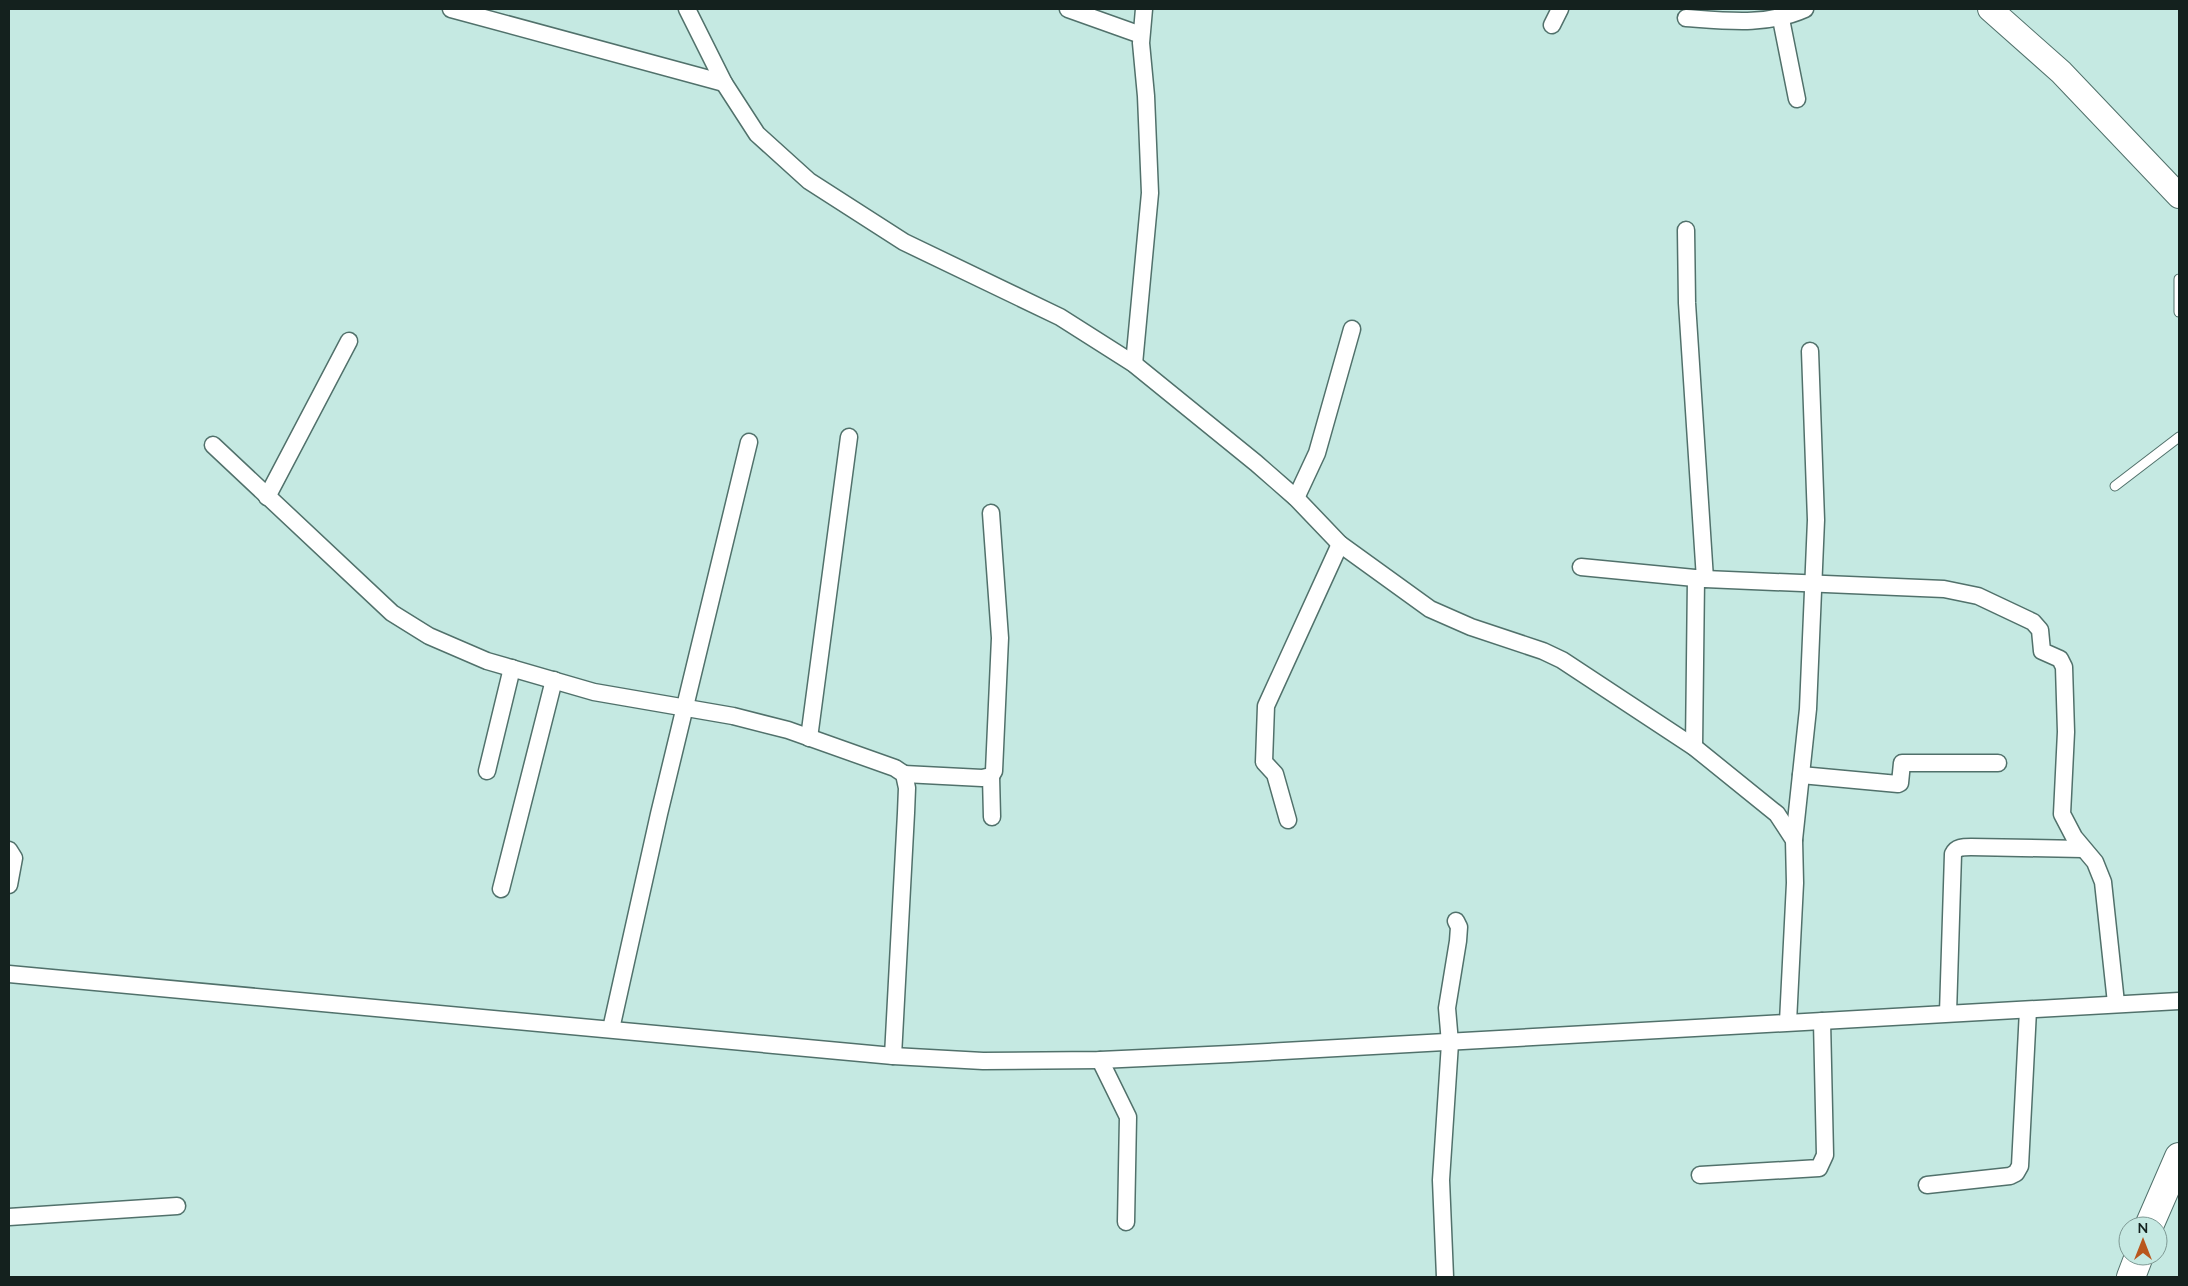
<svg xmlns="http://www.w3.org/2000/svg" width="2188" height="1286" font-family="Lato,sans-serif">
	<rect width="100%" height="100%" fill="#c5e9e2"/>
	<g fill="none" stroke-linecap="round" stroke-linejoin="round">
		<g stroke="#51716b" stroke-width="11">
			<g id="lane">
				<path d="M2179,279V312"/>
				<path d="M2115,486L2179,437"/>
			</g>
		</g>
		<g stroke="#51716b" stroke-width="19">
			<g id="street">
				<path d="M451,9L724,83"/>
				<path d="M687,9L724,83L757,134L809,181L904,242L1060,317L1134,364L1256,463L1296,498L1340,544L1430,609L1471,627L1543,651L1562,660L1694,747L1777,814L1794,840L1795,883L1788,1022"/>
				<path d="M1068,9L1141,35"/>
				<path d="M1686,18C1727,21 1767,26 1805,9"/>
				<path d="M1781,19L1797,99"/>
				<path d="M1552,25L1560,9"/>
				<path d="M1686,230L1687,303L1705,579"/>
				<path d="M1134,364L1150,193L1146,96L1141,43L1144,9"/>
				<path d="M213,445L392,613L429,636L487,661L594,692L733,716L788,730L895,768L904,774L907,788L906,813L893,1056"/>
				<path d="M267,497L349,341"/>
				<path d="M1296,498L1317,453L1352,329"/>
				<path d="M1581,567L1705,579L1944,589L1978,596L2033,622L2040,630L2042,651L2060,659L2064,667L2066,732L2062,814L2074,837L2095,862L2103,882L2116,1003"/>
				<path d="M809,738L849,437"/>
				<path d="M1694,747L1696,578"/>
				<path d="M487,771L512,668"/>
				<path d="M904,774L982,778L991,776L994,771L1000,638L991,513"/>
				<path d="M1801,775L1898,784L1900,783L1902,763H1998"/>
				<path d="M991,776L992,817"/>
				<path d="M1288,820L1275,774L1264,762L1266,706L1340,544"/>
				<path d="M1794,840L1808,709L1816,520L1810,351"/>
				<path d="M9,850L14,858L9,885"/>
				<path d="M501,889L554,680"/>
				<path d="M9,974L893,1056L983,1061L1100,1060L1230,1054L2179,1001"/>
				<path d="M1948,1013L1953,854C1956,847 1963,847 1971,847L2083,849"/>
				<path d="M611,1029L659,814L749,442"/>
				<path d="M1100,1060L1128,1117L1126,1222"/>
				<path d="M1700,1175L1819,1168L1825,1155L1822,1021"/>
				<path d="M1927,1185L2010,1176L2016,1173L2020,1166L2028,1010"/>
				<path d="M9,1217L177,1206"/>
				<path d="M1445,1277L1441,1180L1450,1043L1447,1008L1458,941L1459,927L1456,921"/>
			</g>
		</g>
		<g stroke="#51716b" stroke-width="26">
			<path id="secondary" d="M1990,9L2061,72L2179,196"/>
		</g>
		<g stroke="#51716b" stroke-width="30">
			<g id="highway">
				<path d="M2149,1226L2179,1157"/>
				<path d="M2131,1277L2139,1256"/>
			</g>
		</g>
		<use href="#lane" stroke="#fff" stroke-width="9"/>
		<use href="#street" stroke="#fff" stroke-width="16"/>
		<use href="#secondary" stroke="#fff" stroke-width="24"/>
		<use href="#highway" stroke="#fff" stroke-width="28"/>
	</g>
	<rect width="2188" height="1286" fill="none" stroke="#14211e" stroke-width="20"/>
	<g transform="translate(2143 1241)"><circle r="24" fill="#c5e9e2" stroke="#7e9994"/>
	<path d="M0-4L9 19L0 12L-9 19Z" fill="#b9571d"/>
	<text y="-8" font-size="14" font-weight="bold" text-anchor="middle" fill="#14211e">N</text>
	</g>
</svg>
